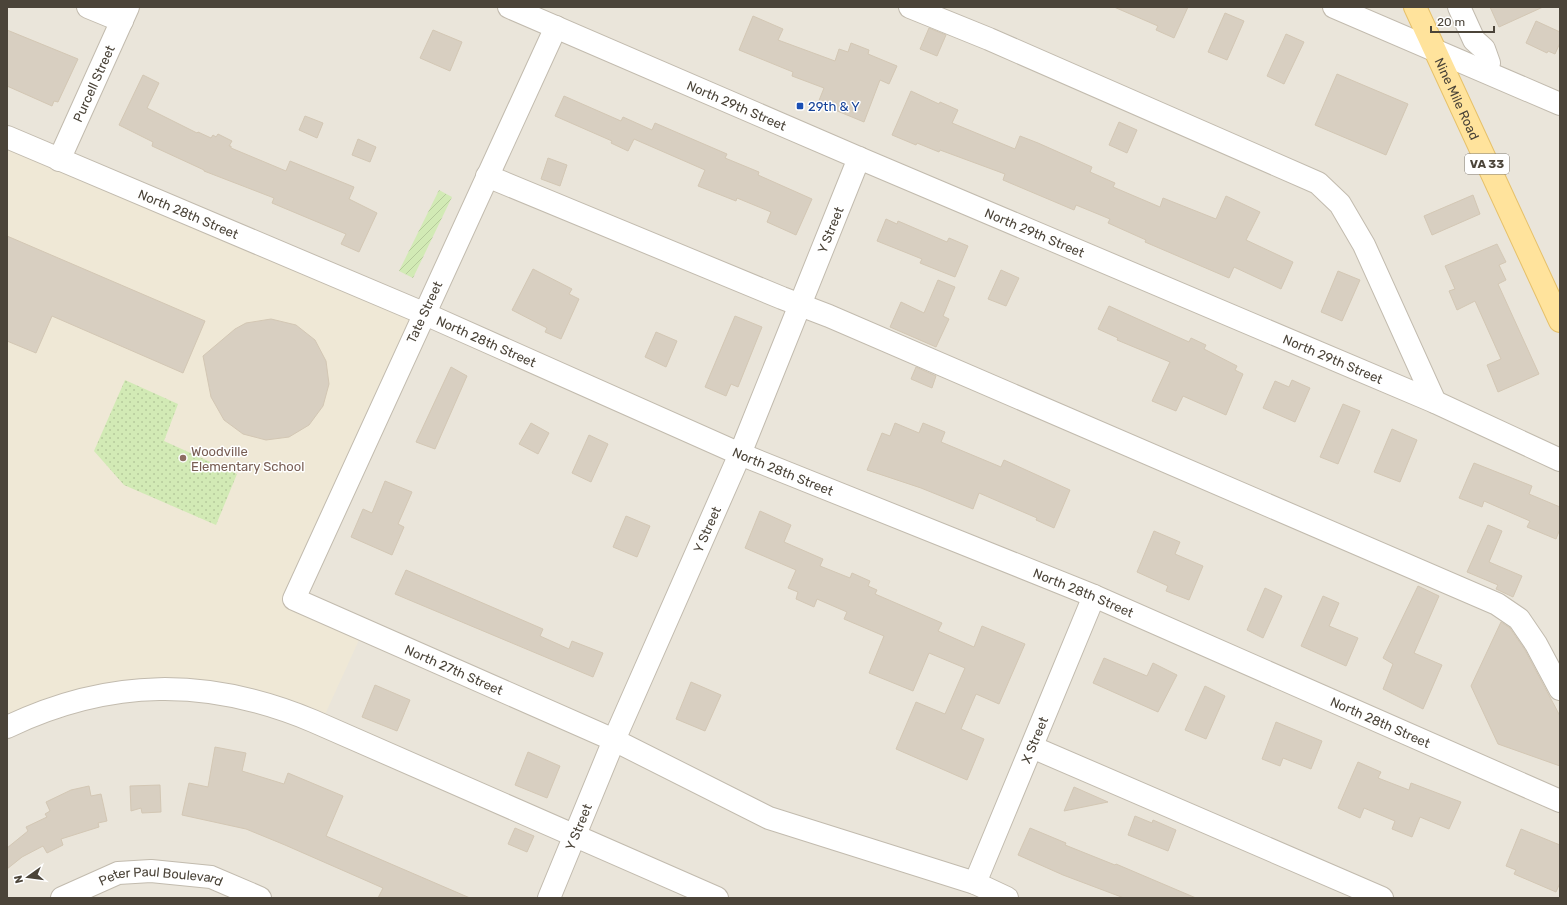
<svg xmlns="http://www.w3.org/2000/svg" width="1567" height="905" font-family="Rubik,sans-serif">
	<defs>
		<pattern id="park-dots" width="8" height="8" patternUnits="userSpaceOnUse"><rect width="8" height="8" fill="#d2eab5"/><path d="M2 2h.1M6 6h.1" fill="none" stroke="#b6ca9c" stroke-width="1.8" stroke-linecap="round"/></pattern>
		<pattern id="garden-furrows" width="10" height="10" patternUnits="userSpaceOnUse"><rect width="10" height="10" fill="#d2eab5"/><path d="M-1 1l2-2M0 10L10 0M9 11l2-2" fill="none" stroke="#b6ca9c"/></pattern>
	</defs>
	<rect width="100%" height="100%" fill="#f6f3ec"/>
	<rect fill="#eae5da" x="7" y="7" width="1553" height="891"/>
	<path fill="#efe8d6" d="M7,137L424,317L296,599L364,629L322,721L138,690L7,729Z"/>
	<path fill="url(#park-dots)" d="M125,380L178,404L164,441L237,474L216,525L124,485L94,451Z"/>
	<path fill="url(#garden-furrows)" d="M439,190L452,197L413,278L399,271Z"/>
	<g fill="#d8cfc1" stroke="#d3c7b4">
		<path d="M1114,7H1188L1174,38L1156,30L1158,26Z"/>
		<path d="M1490,7H1543L1499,27Z"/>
		<path d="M1225,13L1244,21L1227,60L1208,52Z"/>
		<path d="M753,16L783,29L778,40L835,61L839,49L848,52L851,43L869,50L868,54L897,66L889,84L880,80L864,122L818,103L824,88L792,76L793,72L739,50Z"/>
		<path d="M1536,21L1560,32V43L1555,54L1548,51L1547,53L1526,43Z"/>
		<path d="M929,28L946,35L937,56L920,49Z"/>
		<path d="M7,30L78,59L58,102L54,101L52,106L7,86Z"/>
		<path d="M433,30L462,42L450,71L420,58Z"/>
		<path d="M1286,34L1304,42L1284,84L1267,76Z"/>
		<path d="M1337,74L1408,104L1386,155L1315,125Z"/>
		<path d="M143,75L159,83L147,108L197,133L198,132L211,138L213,135L216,137L218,134L232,141L229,146H231V148L286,171L290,161L354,187L349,199L377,213L359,252L341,244L346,234L272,203L274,198L204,171V170L152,146L153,142L119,125Z"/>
		<path d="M911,91L939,104L940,102L958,110L952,123L1015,149L1020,136L1038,143L1092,167L1090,172L1115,183L1113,187L1160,207L1163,198L1216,219L1226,196L1260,212L1246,240L1293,262L1281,289L1234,267L1229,278L1145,242L1146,240L1108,223L1110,219L1076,205L1074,210L1003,180L1005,174L940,150L939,152L917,143L916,145L892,135Z"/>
		<path d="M564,96L621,121L623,117L652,130L655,123L727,154L725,158L759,172L758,175L812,199L796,235L767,222L771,212L737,198L736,201L698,186L705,170L634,139L628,151L611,143L612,141L555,116Z"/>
		<path d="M305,116L323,123L317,138L299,130Z"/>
		<path d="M1119,122L1137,130L1127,153L1109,145Z"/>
		<path d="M358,139L376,147L370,162L352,155Z"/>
		<path d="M548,158L567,165L560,186L541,179Z"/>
		<path d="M1473,195L1480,214L1432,235L1424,216Z"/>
		<path d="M886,219L897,224L898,221L947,242L949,238L968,246L955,277L920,263L922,259L877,241Z"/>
		<path d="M7,236L205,321L183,373L52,316L36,353L7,341Z"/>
		<path d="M1497,244L1506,262L1499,265L1506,280L1498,284L1539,374L1498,392L1487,365L1501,359L1475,301L1457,310L1449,291L1455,289L1445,266Z"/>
		<path d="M533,269L572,289L569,294L579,299L561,339L545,332L547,328L512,310Z"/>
		<path d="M1001,270L1019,278L1006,306L988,299Z"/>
		<path d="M1338,271L1360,280L1342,321L1321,312Z"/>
		<path d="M938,280L955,287L943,316L949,319L936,347L890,327L901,302L924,313Z"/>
		<path d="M1109,306L1189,342L1191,338L1206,345L1204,349L1237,366L1235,370L1243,374L1226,415L1183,396L1176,411L1152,401L1170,362L1117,340L1118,338L1098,329Z"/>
		<path d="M735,316L762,327L738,387L731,384L726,396L705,387Z"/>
		<path d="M271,319L296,325L315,340L326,361L329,384L323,406L309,425L289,437L266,440L243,434L224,420L211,397L203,356L235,329L246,323Z"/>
		<path d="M656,332L677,341L666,367L645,357Z"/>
		<path d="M451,367L467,376L435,449L416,442Z"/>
		<path d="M916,367L936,376L932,388L911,379Z"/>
		<path d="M1292,380L1310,388L1295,422L1263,408L1275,381L1289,387Z"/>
		<path d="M1343,404L1360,411L1338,464L1320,457Z"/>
		<path d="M531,423L549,433L538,454L519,444Z"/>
		<path d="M895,423L919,433L923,423L945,432L941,442L1001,467L1004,460L1070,490L1054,528L1036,520L1037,518L979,493L973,509L921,488L867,470L882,433L890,436Z"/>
		<path d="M1392,429L1417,440L1400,482L1374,472Z"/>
		<path d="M589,435L608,444L591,482L572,473Z"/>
		<path d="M1474,463L1532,486L1529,494L1560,507V529L1556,539L1527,527L1530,521L1484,501L1482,507L1459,498Z"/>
		<path d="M385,481L412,492L398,524L404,527L392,555L351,537L363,509L372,513Z"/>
		<path d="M760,511L791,525L784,542L823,559L820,566L850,578L852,573L870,581L868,586L877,590L875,594L942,623L938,631L974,647L982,626L1025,644L999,704L976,694L961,729L984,739L967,780L896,749L916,702L945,714L965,668L929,653L913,691L869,673L884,636L844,619L847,612L817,599L814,607L796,599L798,592L788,588L796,570L745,548Z"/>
		<path d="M626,516L650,526L637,557L613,547Z"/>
		<path d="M1488,525L1502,531L1489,562L1522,576L1513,597L1496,589L1498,585L1467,572Z"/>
		<path d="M1154,531L1180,542L1175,554L1203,566L1189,600L1166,591L1168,586L1137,572Z"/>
		<path d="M406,570L543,629L540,636L569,649L572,641L603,653L593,677L395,594Z"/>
		<path d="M1418,586L1439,596L1414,653L1442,665L1423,709L1383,689L1393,664L1383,658Z"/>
		<path d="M1265,588L1282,596L1263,638L1247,630Z"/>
		<path d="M1323,596L1339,603L1329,626L1358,638L1346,666L1301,646Z"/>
		<path d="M1501,622L1510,628L1525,650L1560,716V766L1498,744L1471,686Z"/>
		<path d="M1104,658L1147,676L1153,663L1177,675L1158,712L1093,683Z"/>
		<path d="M691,682L721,695L705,731L676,719Z"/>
		<path d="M375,685L410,700L397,731L362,717Z"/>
		<path d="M1205,686L1225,696L1206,739L1185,730Z"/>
		<path d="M1276,722L1322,741L1311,769L1283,758L1280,766L1262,759Z"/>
		<path d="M215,747L246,753L242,771L284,784L288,773L343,796L326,836L470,898H378L383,888L285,845L246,829L182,815L189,783L208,787Z"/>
		<path d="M528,752L560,766L547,798L515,785Z"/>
		<path d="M1358,762L1381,772L1378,778L1409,790L1411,783L1461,802L1449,829L1420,817L1412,837L1392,829L1395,821L1364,808L1360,818L1338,808Z"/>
		<path d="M160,785L161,812L142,813L141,808L131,811L130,786Z"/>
		<path d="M89,786L91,796L101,794L107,821L98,823L99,827L61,839L63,845L47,853L43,846L22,857L7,869V848L28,831L26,827L47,817L45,814L50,811L46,802L71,790Z"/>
		<path d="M1074,787L1108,802L1064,811Z"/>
		<path d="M1135,816L1152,823L1153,820L1176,830L1168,851L1128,835Z"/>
		<path d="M515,828L534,836L527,852L508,844Z"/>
		<path d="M1030,828L1066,843L1065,845L1115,865L1116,864L1196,898H1124L1063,875L1018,855Z"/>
		<path d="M1521,829L1560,845V883L1556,892L1514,874L1516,870L1506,866Z"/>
	</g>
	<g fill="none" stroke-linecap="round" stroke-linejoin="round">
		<g stroke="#c2bbae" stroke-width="24">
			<g id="minor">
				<path d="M88,7L122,21"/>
				<path id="s1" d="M509,7L859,158L1435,402L1560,460"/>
				<path d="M910,7L989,39L1318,183L1340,204L1364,245L1435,402"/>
				<path d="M1334,7L1560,104"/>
				<path d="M1459,7L1474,40L1484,49L1489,63L1485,71"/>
				<path id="s2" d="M556,27L294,599L614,740L769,818L975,883L1007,898"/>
				<path id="s3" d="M7,137L423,313L740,454L1094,596L1560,801"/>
				<path id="s4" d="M59,160L128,7"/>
				<path d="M487,176L782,298L829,316L1497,604L1519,619L1536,644L1560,689"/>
				<path d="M7,727C110,678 208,677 313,721L717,898"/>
				<path d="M1032,747L1382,898"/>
				<path id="s5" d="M975,883L1094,596"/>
				<path id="s6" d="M62,898L118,873L151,871L211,877L260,898"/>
				<path id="s7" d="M549,898L614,740L740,454L859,158"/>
			</g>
		</g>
		<g stroke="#e6c16a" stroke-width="24">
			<g id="major">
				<path id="s8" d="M1415,7L1560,321"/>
			</g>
		</g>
		<use href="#minor" stroke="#fff" stroke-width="22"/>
		<use href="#major" stroke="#ffe39c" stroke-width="22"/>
	</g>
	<rect fill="#1a4fb4" stroke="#fff" stroke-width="1.5" x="796" y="102" width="8" height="8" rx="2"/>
	<circle fill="#8d6e63" stroke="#fff" stroke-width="1.5" cx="183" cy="458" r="4"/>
	<g text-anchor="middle" stroke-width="3" stroke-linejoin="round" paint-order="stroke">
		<rect fill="#fff" stroke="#817c74" stroke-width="1" x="1465" y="154" width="44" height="20" rx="3"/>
		<g font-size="12" font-weight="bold" fill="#4b4439">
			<text x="1487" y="168">VA 33</text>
		</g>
		<g font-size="13" fill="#4b4439" stroke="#fff">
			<text dy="5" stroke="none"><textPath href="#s4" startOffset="84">Purcell Street</textPath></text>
			<text dy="5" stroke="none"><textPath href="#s8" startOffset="101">Nine Mile Road</textPath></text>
			<text dy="5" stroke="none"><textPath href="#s1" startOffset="248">North 29th Street</textPath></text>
			<text dy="5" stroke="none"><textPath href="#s3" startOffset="197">North 28th Street</textPath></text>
			<text dy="5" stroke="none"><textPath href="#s7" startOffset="725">Y Street</textPath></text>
			<text dy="5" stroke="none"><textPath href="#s1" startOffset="572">North 29th Street</textPath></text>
			<text transform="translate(424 312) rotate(-65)" y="5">Tate Street</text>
			<text dy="5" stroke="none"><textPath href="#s3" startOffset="521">North 28th Street</textPath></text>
			<text dy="5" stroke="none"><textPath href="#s1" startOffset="896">North 29th Street</textPath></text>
			<text dy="5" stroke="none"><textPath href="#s3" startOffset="845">North 28th Street</textPath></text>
			<text dy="5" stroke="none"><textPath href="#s7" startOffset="401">Y Street</textPath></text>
			<text dy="5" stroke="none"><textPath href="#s3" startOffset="1169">North 28th Street</textPath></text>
			<text dy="5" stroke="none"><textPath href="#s2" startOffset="804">North 27th Street</textPath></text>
			<text dy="5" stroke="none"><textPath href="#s3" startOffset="1493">North 28th Street</textPath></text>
			<text dy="5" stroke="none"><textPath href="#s5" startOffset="155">X Street</textPath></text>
			<text dy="5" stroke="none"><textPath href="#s7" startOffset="77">Y Street</textPath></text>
			<text dy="5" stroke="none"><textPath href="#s6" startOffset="104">Peter Paul Boulevard</textPath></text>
		</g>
		<g font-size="13" fill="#164399" stroke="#fff" text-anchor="start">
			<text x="808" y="111">29th &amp; Y</text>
		</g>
		<g font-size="13" fill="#785e54" stroke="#fff" text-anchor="start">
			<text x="191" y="456">Woodville<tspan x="191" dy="15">Elementary School</tspan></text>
		</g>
	</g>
	<rect width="1567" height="905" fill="none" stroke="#4b4439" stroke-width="16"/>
	<g transform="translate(28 877) rotate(256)" stroke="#ffffff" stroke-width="3" paint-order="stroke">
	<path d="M0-3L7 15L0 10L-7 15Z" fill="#4b4439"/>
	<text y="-6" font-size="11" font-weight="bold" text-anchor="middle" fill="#4b4439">N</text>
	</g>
	<path d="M1431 26v6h63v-6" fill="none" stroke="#4b4439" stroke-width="2"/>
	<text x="1437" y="26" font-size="12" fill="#4b4439" stroke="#ffffff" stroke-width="3" paint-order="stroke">20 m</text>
</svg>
